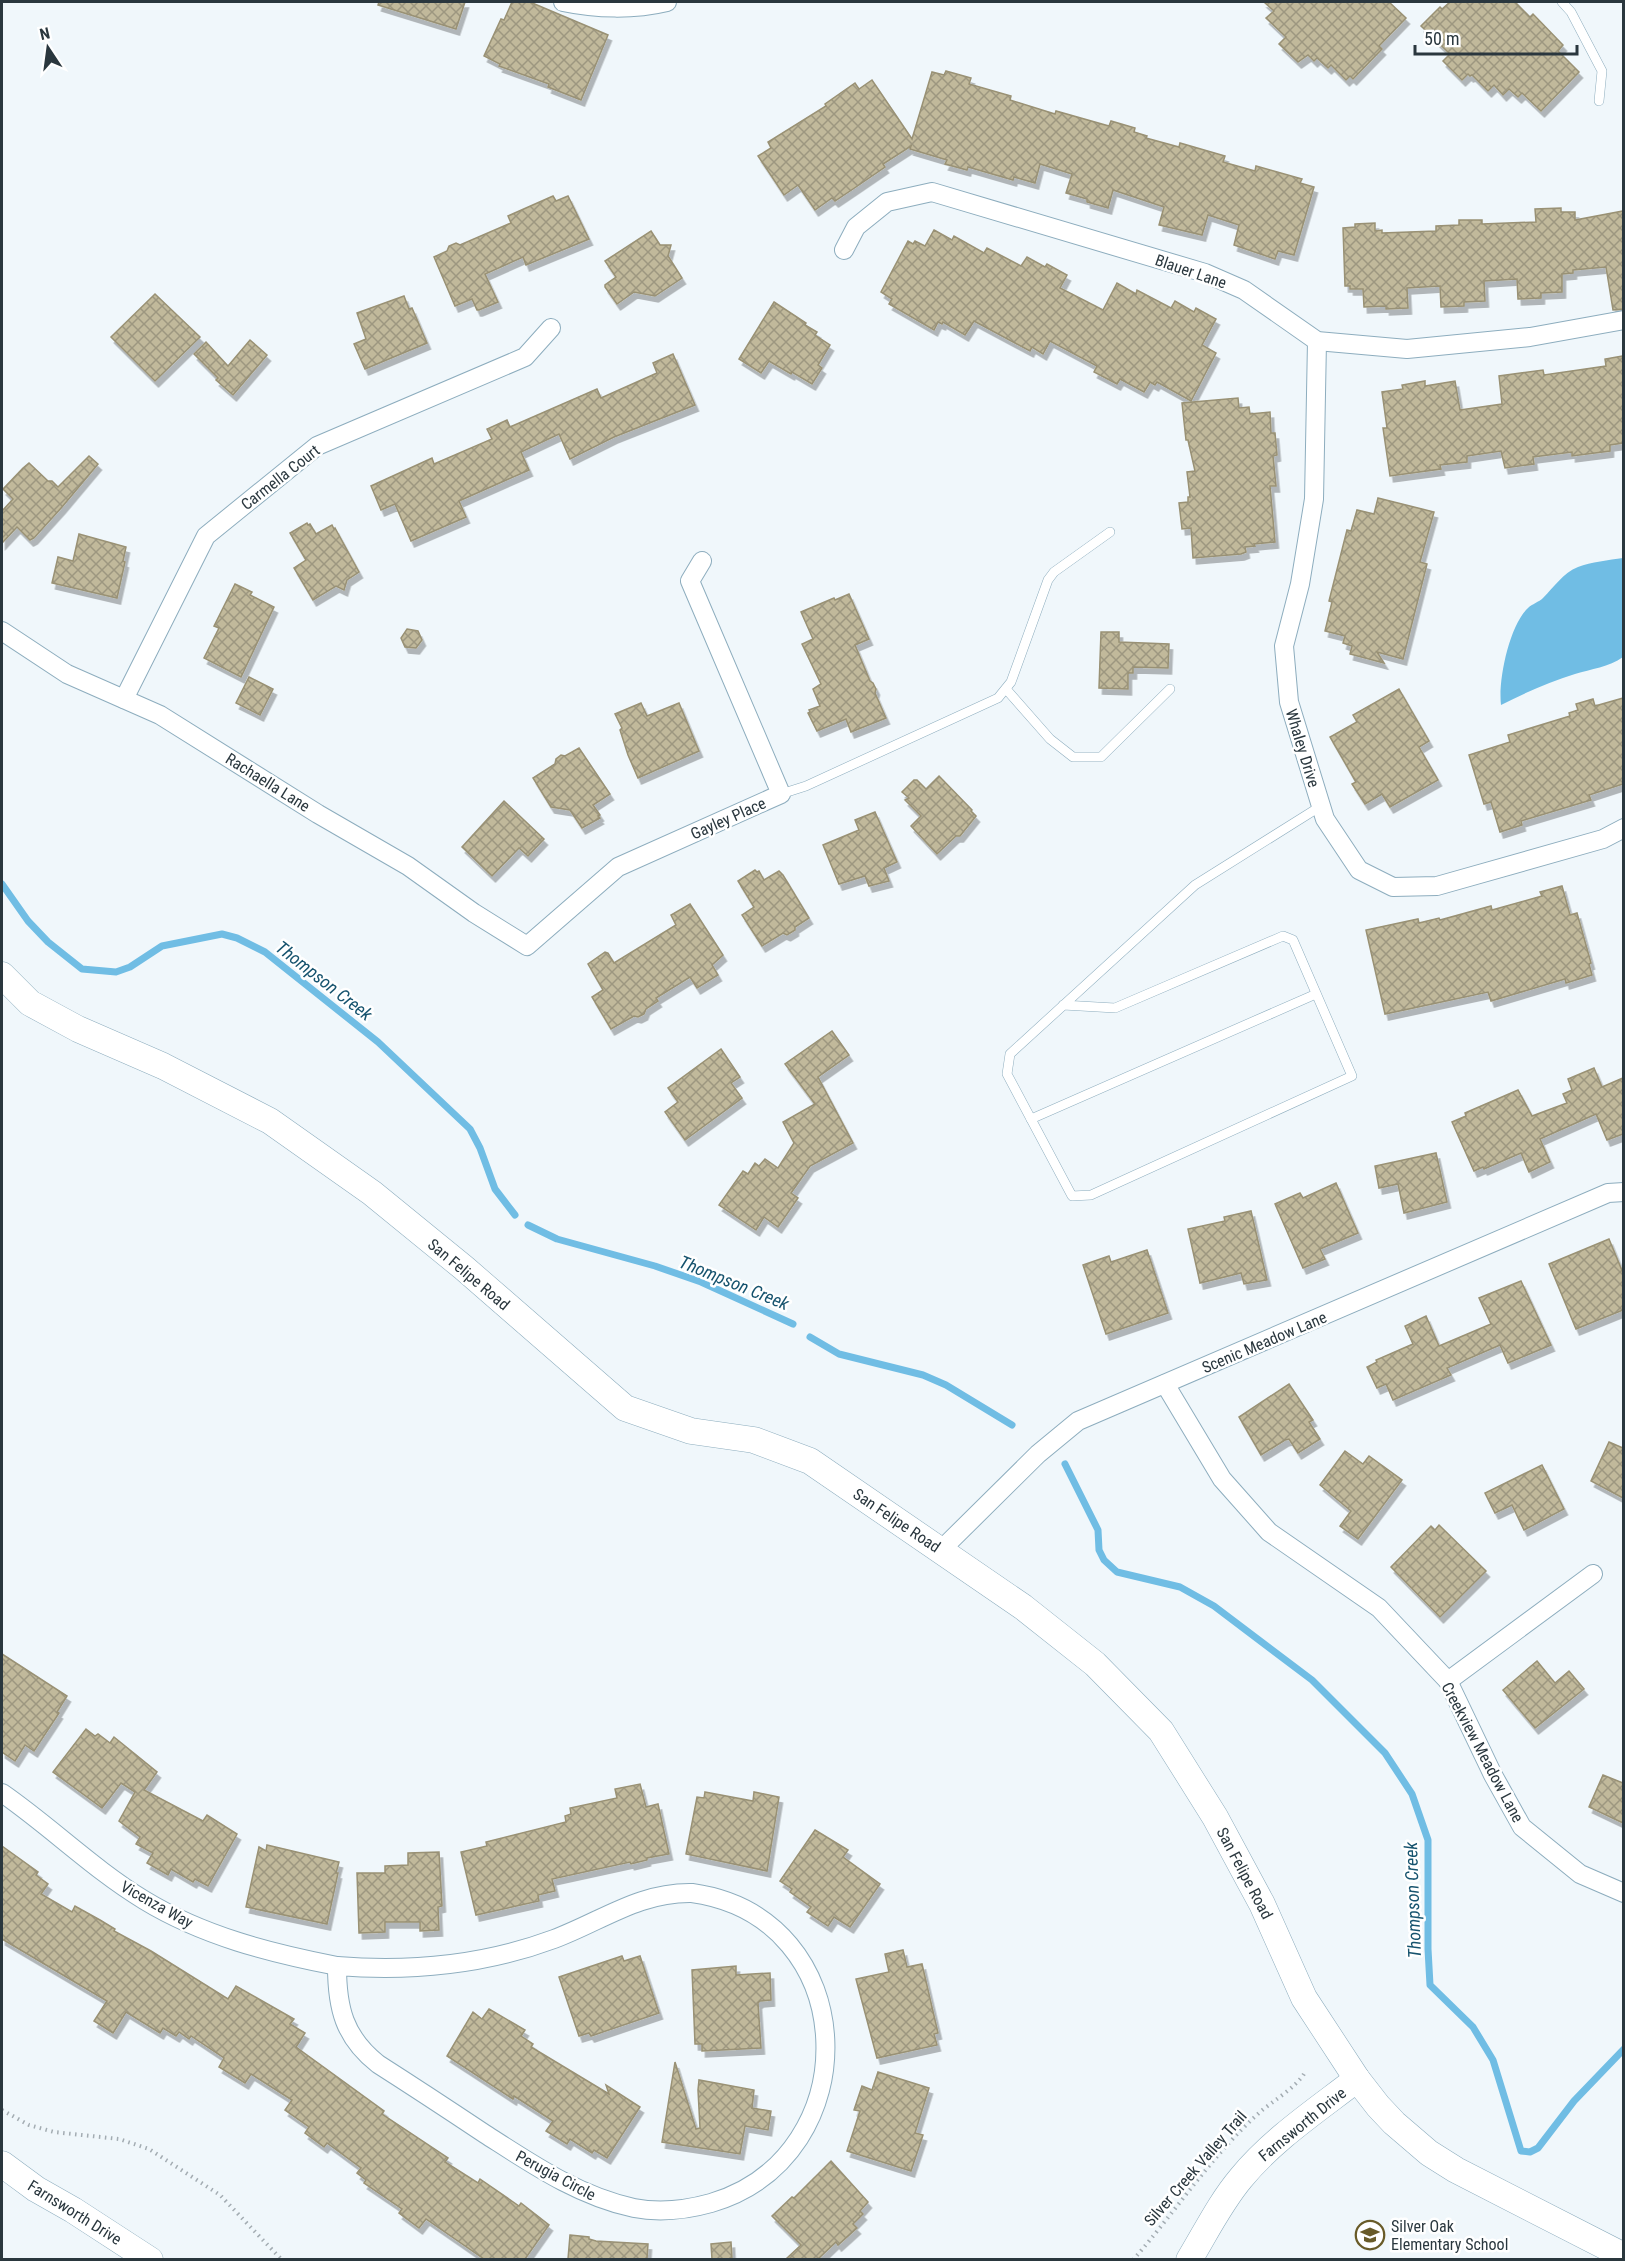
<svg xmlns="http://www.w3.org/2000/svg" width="1625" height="2261" font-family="'Roboto Condensed',sans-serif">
	<defs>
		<pattern id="building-cross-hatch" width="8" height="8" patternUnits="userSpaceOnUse" patternTransform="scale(1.5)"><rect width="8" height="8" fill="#c1b99b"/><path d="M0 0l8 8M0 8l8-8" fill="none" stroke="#9d9780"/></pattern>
		<filter id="shadow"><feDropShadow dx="3.5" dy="6" stdDeviation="0" flood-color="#0004"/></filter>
	</defs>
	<rect width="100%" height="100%" fill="#f0f7fb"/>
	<path fill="#70bde4" d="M1623,558V657C1609,667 1591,669 1575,674C1550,682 1524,693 1501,705C1498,681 1509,626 1528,608C1532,604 1539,602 1543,598C1554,587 1563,573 1578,567C1591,562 1609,560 1623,558Z"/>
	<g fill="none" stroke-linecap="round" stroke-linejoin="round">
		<g stroke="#70bde4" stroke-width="7">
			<path d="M2,884L28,921L48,942L82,969L116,972L130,967L162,946L222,934L237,938L265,952L378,1042L470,1129L480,1148L495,1189L515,1215"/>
			<path d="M528,1225L557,1239L655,1266L701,1282L793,1324"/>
			<path d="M810,1337L839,1354L923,1375L946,1385L1012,1425"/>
			<path d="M1065,1464L1098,1530L1099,1550L1104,1560L1117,1572L1180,1587L1214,1606L1312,1680L1385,1753L1412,1794L1428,1840V1949L1430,1985L1473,2027L1493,2060L1521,2151L1530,2152L1538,2148L1574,2101L1624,2049"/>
		</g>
	</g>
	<g fill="url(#building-cross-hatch)" stroke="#999174" stroke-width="1.5" filter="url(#shadow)">
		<path d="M379,2H465L456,29L378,5Z"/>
		<path d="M512,2H530L608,35L581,100L548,87L549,84L499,66L500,64L484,56L501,19L504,20Z"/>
		<path d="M1264,2H1389L1406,18L1379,46L1382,49L1353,79L1350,76L1346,80L1331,65L1328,68L1317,58L1314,61L1308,55L1298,62L1279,44L1286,37L1266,18L1274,11Z"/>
		<path d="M1450,2H1515L1530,17L1533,14L1563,45L1558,51L1579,72L1541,111L1522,93L1518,97L1509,89L1503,95L1494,85L1488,91L1472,75L1470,76L1468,74L1462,80L1443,61L1450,54L1421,26L1440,7L1442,9Z"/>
		<path d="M946,71L971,78L969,84L1011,96L1010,100L1055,114L1056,111L1109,126L1111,121L1135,128L1134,132L1147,136L1146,138L1179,147L1180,143L1225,156L1223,162L1255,171L1256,166L1302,179L1300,183L1314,187L1294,255L1278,251L1275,259L1234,245L1239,225L1208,215L1202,235L1159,225L1164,207L1113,190L1108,208L1087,202V199L1066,193L1072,174L1040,164L1035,183L1014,177L1013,180L968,167L967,170L945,164L947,160L910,149L911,146L883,164L885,167L853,189L835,201L832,198L815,210L798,185L784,195L758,156L771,148L768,142L826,106L825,104L855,83L859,89L872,80L912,139L932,72L944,75Z"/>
		<path d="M553,196L556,201L568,196L589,239L526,265L523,257L485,274L498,302L479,310H477L472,299L455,306L434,257L447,251L449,246L456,243L460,245L511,223L508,216Z"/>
		<path d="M1561,208V212H1575V220L1623,211V309L1613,310L1606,267L1573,270V273L1562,274V292L1541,293V298L1518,299L1517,279L1484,281L1485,301L1464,302V306L1441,307L1440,286L1407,288L1408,308L1386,309V306L1364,307L1363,289H1350V286H1345L1343,228L1355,227V224L1375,223V231L1382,230V233L1436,231V226L1459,225V220H1482V224L1536,222L1535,209Z"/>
		<path d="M934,230L952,240L954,236L984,253L987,248L1021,266L1027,257L1045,267L1047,264L1067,275L1060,288L1103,310L1117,283L1136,294L1137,290L1171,308L1175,301L1194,312L1196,308L1216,319L1202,345L1216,353L1191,401L1157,382L1155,385L1150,382L1144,392L1120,379L1117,384L1094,372L1097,366L1050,341L1043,354L1032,347L1030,351L974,321L965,335L943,322L942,324L938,322L934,330L889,304L892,299L881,292L908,241L913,244L915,241L925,246Z"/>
		<path d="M651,231L660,245H671L668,256L682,278L655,296L634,292L617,304L605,287V285L616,277L605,261Z"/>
		<path d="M155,294L200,337L155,381L111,337Z"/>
		<path d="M404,296L409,309L412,308L427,343L365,369L354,344L366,339L357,313Z"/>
		<path d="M774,302L806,323L805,325L817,332L815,335L830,345L818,365L822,368L812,384L792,372L791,374L769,361L761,373L739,359Z"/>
		<path d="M250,340L267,355L233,395L216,380L218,378L194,354L206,342L228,366Z"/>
		<path d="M673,354L695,405L614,437L570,459L559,434L521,452L529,470L459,501L466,517L411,541L395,504L381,510L371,486L432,458L434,464L492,439L487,429L507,420L510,427L597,389L601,398L657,373L653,363Z"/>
		<path d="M1623,356V443L1610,445V451L1572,456V452L1533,457L1534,464L1505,468L1501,451L1467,456V462L1440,465L1441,469L1390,476L1383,428H1387L1382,392L1403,389L1402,385L1425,381V386L1455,381L1460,410L1502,404L1499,376L1543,370L1544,375L1606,366L1605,359Z"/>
		<path d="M1238,398L1239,408L1249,407L1250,414L1270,412L1271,433H1275L1277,455L1273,456L1276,486H1270L1275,542L1254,544L1255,546L1245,547L1246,552L1241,554L1193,558L1191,528L1182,529L1179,503L1188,502V497H1190L1187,472L1195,471L1188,440H1186L1182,403Z"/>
		<path d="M89,456L98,464L62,507L34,538L30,540L17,527L2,543V511L13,499L3,489L23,468L29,463L48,481H52L58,487Z"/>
		<path d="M1378,498L1434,512L1420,562L1427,564L1403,659L1377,652L1384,663L1350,654L1352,646L1343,643L1345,636L1325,631L1332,602L1329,601L1347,530L1351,531L1357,510L1374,514Z"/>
		<path d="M307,523L308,525L310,524L316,534L332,525L334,529L335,528L359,572L347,580L344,590L336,586L313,600L294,568L306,560L290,533Z"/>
		<path d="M79,534L126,547L123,561L125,562L117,598L52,583L58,557L73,561Z"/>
		<path d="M235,584L252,592L250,595L274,607L241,677L204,658L219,628L214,626Z"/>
		<path d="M849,594L869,639L855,645L870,681L873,683L876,689L875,693L886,718L851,732L846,719L817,731L808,713L810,712L809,710L820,706L813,689L821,684L802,644L813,639L801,612L834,598L835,600Z"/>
		<path d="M407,629L418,631L422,640L416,648L405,647L401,638Z"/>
		<path d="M1101,632H1119V642L1169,644L1168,668L1133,667V673H1128V689L1099,688Z"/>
		<path d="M249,677L273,689L260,715L236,703Z"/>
		<path d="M1399,689L1429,741L1419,747L1438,780L1390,807L1382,794L1365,804L1352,784L1356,782L1330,737L1357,722L1353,715Z"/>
		<path d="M1623,698V784L1589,795L1591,800L1521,821L1522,825L1500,832L1491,802L1484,804L1469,755L1510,742L1508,735L1570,716L1569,713L1578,710L1576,704L1593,699L1595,706Z"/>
		<path d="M641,703L647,716L679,703L699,751L638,778L628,755L620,730L622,728L615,714Z"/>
		<path d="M579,748L610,794L593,805L600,815L598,816L600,818L582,828L570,810L551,807L533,778L555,764L556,759L561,755L565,756Z"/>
		<path d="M939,776L972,810L971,811L976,816L960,836H956L937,854L911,826L921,816L905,800L909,798L902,792L914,780H917L926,789Z"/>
		<path d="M504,801L544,839L528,856L519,848L492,876L462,847Z"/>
		<path d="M875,812L897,862L884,868L889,881L869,886L865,876L839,884L823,845L859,830L855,820Z"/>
		<path d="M755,870L757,872L759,871L764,880L779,871L783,875L809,918L795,927V930L787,935L783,933L762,946L742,915L754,907L738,881Z"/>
		<path d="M1562,886L1570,915L1577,913L1591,963L1589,964L1592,975L1566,983L1565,979L1491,1001L1488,992L1385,1014L1366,930L1418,919L1419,923L1439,918L1440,920L1491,906L1492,910L1542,896L1540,892Z"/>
		<path d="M690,904L723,955L712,965L718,975L697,988L690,977L656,998L658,1001L646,1009L644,1014L638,1017L634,1016L611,1029L592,997L603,990L588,964L605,952L608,953L614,963L676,925L671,915Z"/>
		<path d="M832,1031L849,1055L818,1077L853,1143L810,1166L791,1193L798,1198L778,1227L764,1217L756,1230L719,1205L743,1171L748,1174L755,1163L759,1166L765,1159L778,1168L794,1143L783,1122L815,1104L785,1064Z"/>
		<path d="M721,1049L740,1077L731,1083L742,1098L685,1140L665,1112L678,1102L668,1088Z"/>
		<path d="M1594,1068L1602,1087L1623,1078V1134L1607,1140L1596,1114L1540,1139L1550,1162L1529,1172L1521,1153L1484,1169L1483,1167L1474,1171L1452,1122L1466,1116L1465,1113L1518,1090L1532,1116L1567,1103L1563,1094L1572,1090L1568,1079Z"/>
		<path d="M1436,1153L1447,1202L1404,1213L1398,1184L1379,1188L1375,1166Z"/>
		<path d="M1336,1183L1358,1233L1320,1249L1325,1259L1303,1268L1275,1204L1300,1193L1303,1198Z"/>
		<path d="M1251,1211L1267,1280L1244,1284L1241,1273L1200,1283L1188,1229L1225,1221L1224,1217Z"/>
		<path d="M1609,1239L1623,1273V1310L1576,1329L1549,1264Z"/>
		<path d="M1147,1250L1168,1313L1106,1334L1083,1265L1109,1256L1111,1262Z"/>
		<path d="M1521,1281L1551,1345L1508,1363L1500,1345L1447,1368L1451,1375L1393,1400L1386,1384L1377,1388L1367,1367L1377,1362L1376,1360L1413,1344L1405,1326L1426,1316L1439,1346L1491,1324L1479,1298Z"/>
		<path d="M1289,1384L1313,1420L1309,1422L1320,1439L1298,1453L1289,1439L1285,1440L1261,1455L1239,1417Z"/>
		<path d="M1609,1442L1623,1448V1498L1591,1481Z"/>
		<path d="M1345,1451L1363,1464L1369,1456L1402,1480L1358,1539L1340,1526L1351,1511L1320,1485Z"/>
		<path d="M1542,1465L1564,1509L1524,1530L1512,1505L1495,1513L1485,1493Z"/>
		<path d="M1439,1525L1486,1571L1440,1617L1391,1567L1431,1526L1435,1530Z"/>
		<path d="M2,1654L67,1696L57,1712L59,1713L34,1751L25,1745L15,1761L2,1752Z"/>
		<path d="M1537,1661L1555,1683L1569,1671L1584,1689L1535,1728L1503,1690Z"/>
		<path d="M86,1729L95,1736L98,1734L110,1743L114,1737L157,1772L144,1790L203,1821L207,1815L237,1834L208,1886L195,1879L193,1882L171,1869L168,1875L147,1863L153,1853L136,1844L140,1837L119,1821L135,1792L121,1783L102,1808L53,1772Z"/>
		<path d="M1603,1775L1623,1783V1823L1589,1807Z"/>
		<path d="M640,1784L646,1807L658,1804L669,1854L647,1858V1860L631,1864L630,1862L552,1879L555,1891L538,1895L539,1901L476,1915L461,1852L487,1846L486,1842L566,1822L565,1816L571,1814L570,1808L617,1798L615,1789Z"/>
		<path d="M705,1792L753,1801L754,1792L779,1797L767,1871L686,1854L697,1797L704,1798Z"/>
		<path d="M815,1830L848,1850L843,1857L880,1884L850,1927L834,1917L828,1926L807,1912L811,1907L790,1892L792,1889L780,1881Z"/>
		<path d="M267,1845L339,1862L336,1873H338L327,1924L246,1907L259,1847L266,1851Z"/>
		<path d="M2,1846L38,1872L36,1875L48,1884L41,1894L72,1912L75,1906L100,1920L115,1929L114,1931L151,1951L228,1999L236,1986L294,2019L290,2024L305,2033L296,2047L384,2111L382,2114L448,2158L445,2162L478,2183L480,2179L519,2206L521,2203L549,2225L525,2259H484L426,2219L419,2228L399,2213L402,2209L364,2183L366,2180L357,2173L361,2168L327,2143L324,2147L305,2133L309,2127L285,2110L292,2100L251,2074L245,2083L219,2067L224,2058L191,2036L189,2039L179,2032L176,2036L163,2028L160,2033L126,2012L113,2033L94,2021L107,2001L2,1939Z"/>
		<path d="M439,1852L442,1906L438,1907L439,1930L420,1931V1922H385V1932L359,1933L357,1873H385V1866L408,1865V1853Z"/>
		<path d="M903,1950L907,1967L922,1964L938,2033L934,2034L937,2045L877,2058L856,1979L889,1972L885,1954Z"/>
		<path d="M622,1956L624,1961L640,1956L659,2013L591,2036L589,2033L579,2036L559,1977Z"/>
		<path d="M736,1966V1975L770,1973L771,2000L760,2001L758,2003L761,2048L702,2051V2044H695L692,1970Z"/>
		<path d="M489,2009L525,2030L521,2036L533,2044L531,2047L609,2094L606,2085L640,2107L607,2158L594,2150L592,2153L570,2139L567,2144L546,2131L553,2121L514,2096L513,2099L447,2056L473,2012L482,2019Z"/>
		<path d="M675,2062L696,2129L700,2128L698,2090L699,2080L754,2090L752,2108L771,2111L768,2130L745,2126L740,2154L662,2142Z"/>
		<path d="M878,2072L929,2088L915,2133L923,2135L911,2171L847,2151L860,2111L854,2110L862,2086L872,2090Z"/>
		<path d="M831,2161L868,2202L860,2211L863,2214L853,2224L857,2228L838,2245L836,2242L818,2259H786L801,2245L772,2216L792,2197L794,2198Z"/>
		<path d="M570,2235L589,2237V2239L596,2241L648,2244L647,2259H568Z"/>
		<path d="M731,2242L732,2259H712L711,2244Z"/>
	</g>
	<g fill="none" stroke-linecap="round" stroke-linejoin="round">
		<g stroke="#8dadbe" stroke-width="10">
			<g id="lane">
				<path d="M1562,2L1571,12L1602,71L1599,101"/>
				<path d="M1006,689L1050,739L1073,757H1101L1170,689"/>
				<path d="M781,794L806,786L998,698L1011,682L1048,580L1054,572L1110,532"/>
				<path d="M1063,1005L1115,1008L1283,936L1293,940L1352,1076L1091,1195L1072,1196L1007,1074L1010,1054L1195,885L1321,806"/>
				<path d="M1031,1119L1316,994"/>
			</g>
		</g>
		<g stroke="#8dadbe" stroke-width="20">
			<g id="street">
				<path d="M563,2C596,9 634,10 667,2"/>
				<path d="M844,250L856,227L887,202L932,192L1205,273L1244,290L1317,341L1407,349L1530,337L1624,320"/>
				<path d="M1317,341L1314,499L1300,584L1284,646L1289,702L1325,819L1359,870L1393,887L1437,886L1603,839L1624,828"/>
				<path d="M2,631L67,674L160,715L318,814L408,866L474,913L527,946L618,867L781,794L690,581L702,561"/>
				<path d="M124,699L206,536L317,446L525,357L551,328"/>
				<path d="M1165,1384L1222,1479L1269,1532L1379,1608L1448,1681L1493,1775L1522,1827L1580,1874L1624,1893"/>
				<path d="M941,1550L1038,1454L1078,1421L1608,1193L1624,1192"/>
				<path d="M1448,1681L1593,1574"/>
				<path d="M2,1793C51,1827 93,1869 144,1900C203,1936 270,1953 337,1966"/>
				<path d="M692,1893C863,1917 870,2156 711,2203C686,2210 660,2213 634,2208C578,2196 532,2164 485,2134C449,2110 414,2087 378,2064C344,2037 337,2008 337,1966C412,1972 484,1965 554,1939C602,1921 639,1892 692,1893Z"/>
			</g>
		</g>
		<g stroke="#8dadbe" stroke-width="27">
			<g id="secondary">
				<path d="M2,975L30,1003L78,1029L163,1066L270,1121L372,1193L464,1268L625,1408L691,1431L754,1440L810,1461L1023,1607L1095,1664L1161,1731L1215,1817L1262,1904L1304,1998L1357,2079L1378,2106L1394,2123L1429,2153L1456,2170L1624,2256"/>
				<path d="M2,2164L36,2189L73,2210L150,2260"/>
				<path d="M1189,2260C1206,2232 1220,2203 1241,2178C1273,2139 1317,2110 1357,2079"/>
			</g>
		</g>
		<g stroke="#a3acb2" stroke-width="4" stroke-dasharray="1.5 4.5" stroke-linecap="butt">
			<path d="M2,2110L29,2125L54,2132L119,2139L149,2149L220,2195L282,2260"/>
			<path d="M1133,2260C1176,2211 1212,2155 1260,2112C1273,2101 1298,2086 1305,2072"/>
		</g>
		<use href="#lane" stroke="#fff" stroke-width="9"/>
		<use href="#street" stroke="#fff" stroke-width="18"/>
		<use href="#secondary" stroke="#fff" stroke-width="26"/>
	</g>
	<defs>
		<g id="school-ring" transform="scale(1.5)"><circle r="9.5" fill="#fff" stroke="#695b28" stroke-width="1.5"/><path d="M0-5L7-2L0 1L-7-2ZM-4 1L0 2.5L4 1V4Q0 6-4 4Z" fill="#695b28"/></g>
	</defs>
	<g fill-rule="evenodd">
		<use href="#school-ring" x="1370" y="2235"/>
	</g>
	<g text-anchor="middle" stroke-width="5" stroke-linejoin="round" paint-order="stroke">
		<g font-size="16" fill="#2a373e" stroke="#fff">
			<text transform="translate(1191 271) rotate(19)" y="6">Blauer Lane</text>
			<text transform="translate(280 477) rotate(-38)" y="6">Carmella Court</text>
			<text transform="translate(1303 748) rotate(73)" y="6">Whaley Drive</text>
			<text transform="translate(268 782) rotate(32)" y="6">Rachaella Lane</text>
			<text transform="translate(728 818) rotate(-24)" y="6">Gayley Place</text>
			<text transform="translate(469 1274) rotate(40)" y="6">San Felipe Road</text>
			<text transform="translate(1264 1342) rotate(-23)" y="6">Scenic Meadow Lane</text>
			<text transform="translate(897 1520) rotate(34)" y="6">San Felipe Road</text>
			<text transform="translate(1483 1752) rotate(62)" y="6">Creekview Meadow Lane</text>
			<text transform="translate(1245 1873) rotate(62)" y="6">San Felipe Road</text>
			<text transform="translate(157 1904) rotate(29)" y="6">Vicenza Way</text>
			<text transform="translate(1302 2124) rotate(-39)" y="6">Farnsworth Drive</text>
			<text transform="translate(1195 2168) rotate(-49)" y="6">Silver Creek Valley Trail</text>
			<text transform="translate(556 2175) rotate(28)" y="6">Perugia Circle</text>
			<text transform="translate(75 2212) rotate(32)" y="6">Farnsworth Drive</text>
		</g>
		<g font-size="16" fill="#2a373e" stroke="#fff" text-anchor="start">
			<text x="1391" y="2232">Silver Oak<tspan x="1391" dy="18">Elementary School</tspan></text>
		</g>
		<g font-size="18" font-style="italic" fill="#16536e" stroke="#fff">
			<text transform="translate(324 981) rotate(38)" y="6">Thompson Creek</text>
			<text transform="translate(734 1283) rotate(22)" y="6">Thompson Creek</text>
			<text transform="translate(1413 1900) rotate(-92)" y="6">Thompson Creek</text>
		</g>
	</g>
	<rect width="1625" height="2261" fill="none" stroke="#2a373e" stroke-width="6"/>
	<g transform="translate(48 48) rotate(347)" stroke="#ffffff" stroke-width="4.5" paint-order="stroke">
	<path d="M0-4.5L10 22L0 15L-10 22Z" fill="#2a373e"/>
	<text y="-9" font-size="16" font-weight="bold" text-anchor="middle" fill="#2a373e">N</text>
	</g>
	<path d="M1415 45v9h162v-9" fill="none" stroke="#2a373e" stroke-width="3"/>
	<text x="1424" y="45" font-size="18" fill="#2a373e" stroke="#ffffff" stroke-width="4.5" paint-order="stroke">50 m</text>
</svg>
